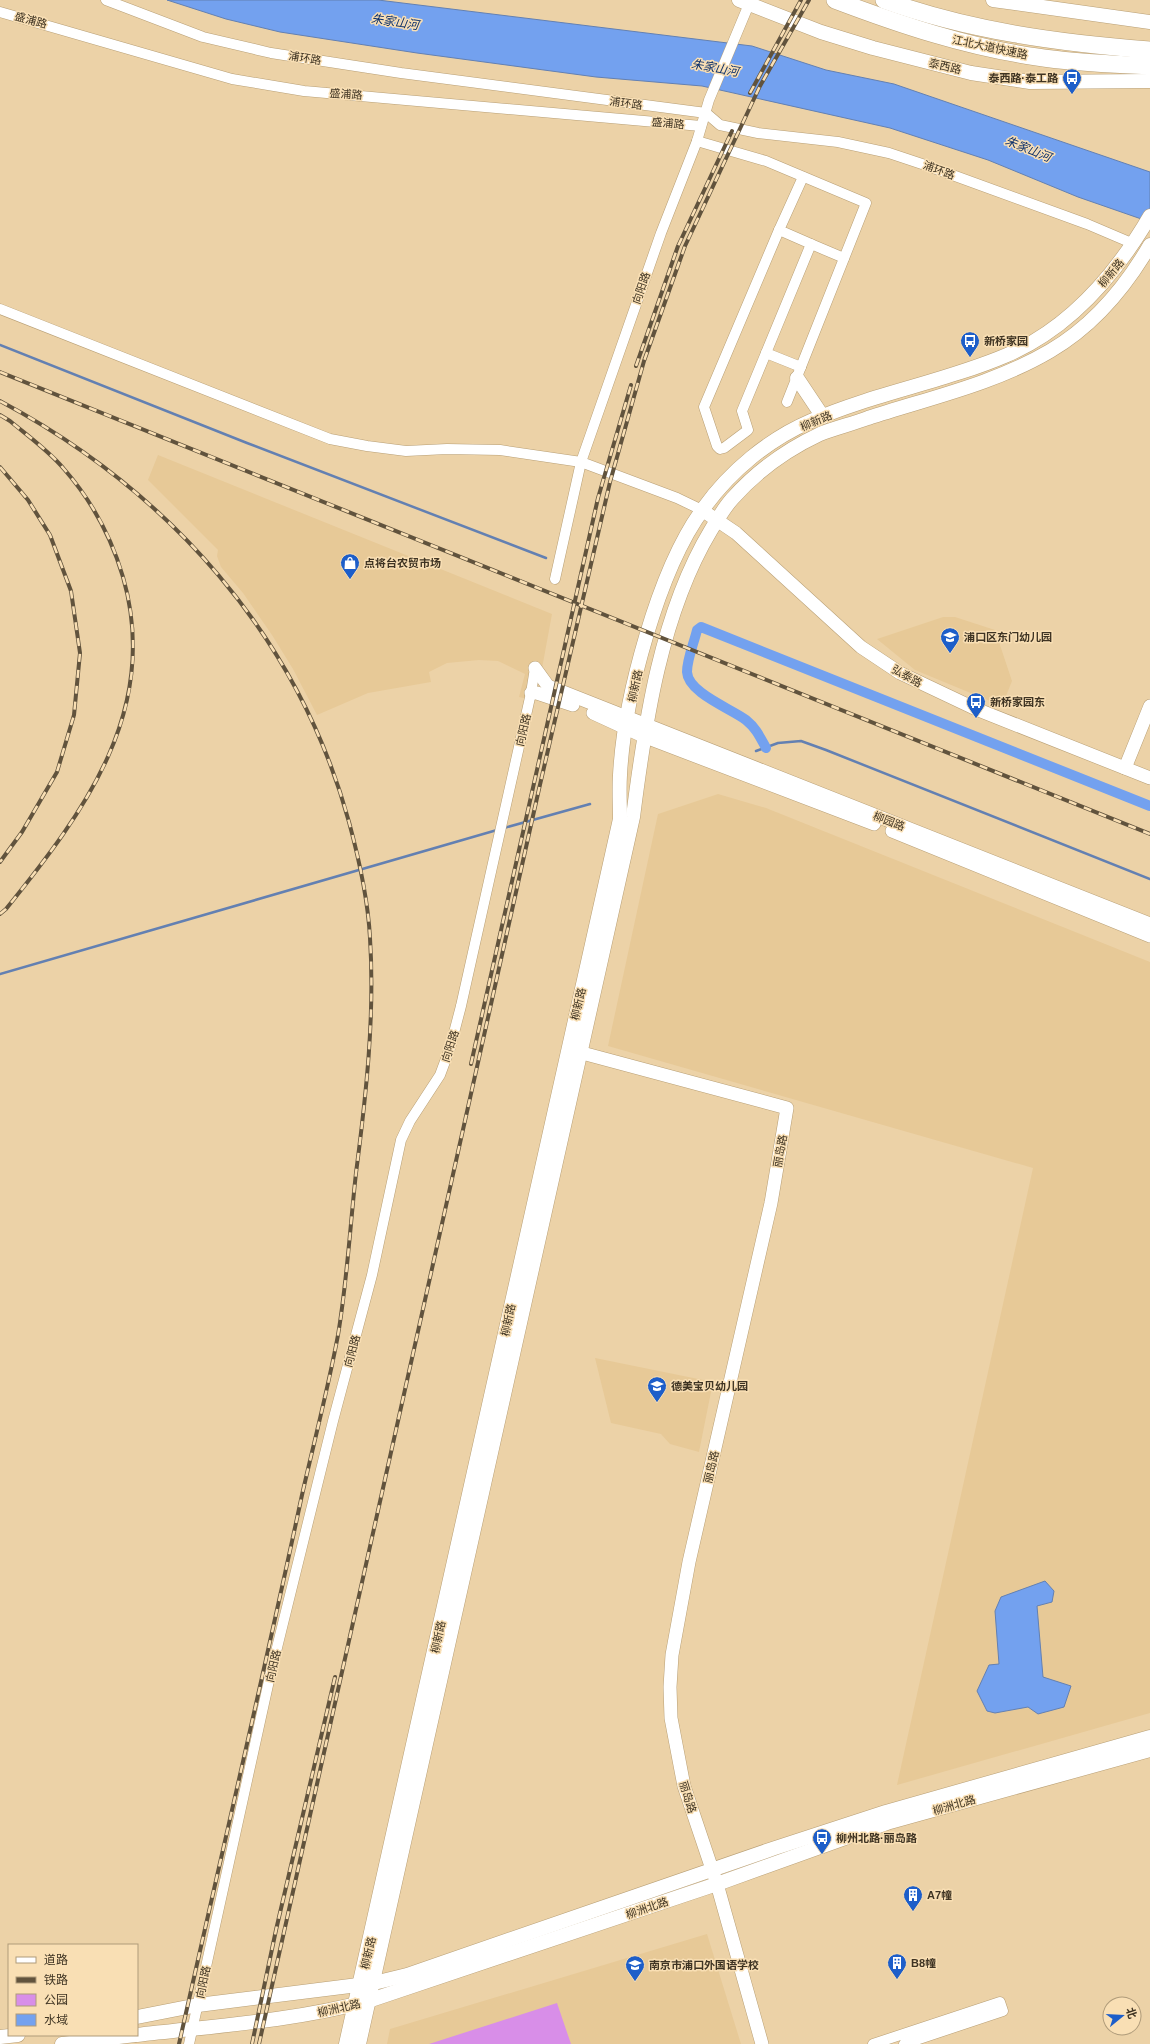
<svg xmlns="http://www.w3.org/2000/svg" width="1150" height="2044" font-family="Helvetica,'Noto Sans SC',sans-serif">
	<rect width="100%" height="100%" fill="#ecd2a7"/>
	<g fill="#e7c997">
		<path d="M158,455L552,614L536,701L519,697L525,674L498,661L479,660L447,663L429,672L431,682L368,693L317,715L293,669L272,635L243,593L221,567L217,556L218,550L148,480Z"/>
		<path d="M943,617H955L995,630L1012,681L1002,706L915,670L877,639Z"/>
		<path d="M718,794L766,808L1150,962V1713L897,1785L1033,1168L608,1046L658,814Z"/>
		<path d="M595,1358L713,1382L699,1452L670,1444L661,1434L611,1423Z"/>
		<path d="M707,1934L741,2044H387L390,2029Z"/>
	</g>
	<path fill="#d88ee8" d="M557,2003L571,2044H429Z"/>
	<g fill="#73a1ef" stroke="#6380b2">
		<path d="M167,0H378L752,46L826,70L894,84L1150,172V222L1078,197L988,160L890,128L702,86L596,77L417,53L280,32L226,19Z"/>
		<path d="M1045,1581L1054,1591L1052,1602L1037,1606L1043,1677L1071,1686L1064,1707L1038,1714L1028,1707L995,1713L987,1711L977,1691L989,1665L999,1664L995,1611L1001,1597Z"/>
	</g>
	<g fill="none" stroke-linecap="round" stroke-linejoin="round">
		<g stroke="#6380b2" stroke-width="2.5">
			<path d="M0,345L247,443L546,558"/>
			<path d="M756,751L778,743L801,741L826,750L1150,879"/>
			<path d="M504,828L590,804"/>
			<path d="M0,974L497,830"/>
		</g>
		<path stroke="#73a1ef" stroke-width="10" d="M766,748C760,737 756,728 746,720C732,709 688,693 687,672C687,659 694,643 697,630L701,627L1150,806"/>
		<g stroke="#b89f75" stroke-width="11">
			<g id="minor">
				<path d="M106,0L203,37L271,53L401,73L706,113L720,125L758,133L838,142L889,153L925,165L1087,224L1134,244"/>
				<path d="M0,12L232,79L304,91L701,126"/>
				<path d="M697,141L766,161L866,203L787,402"/>
				<path d="M811,244L844,258"/>
				<path d="M0,309L330,439L367,446L406,451L447,449L500,450L581,462L677,498L702,510"/>
				<path d="M766,353L742,411L748,430L724,448L720,449L717,446L704,407L779,230"/>
				<path d="M801,367L766,353L811,244L779,230L803,177"/>
				<path d="M555,579L581,462L661,233L697,141L709,100L749,4"/>
				<path d="M189,2044L270,1676L333,1421L372,1275L401,1140L410,1121L440,1075L450,1048L461,1006L531,693L535,668"/>
				<path d="M873,2044L1000,2002L1003,2011L904,2044"/>
			</g>
		</g>
		<g stroke="#b89f75" stroke-width="14">
			<g id="tertiary">
				<path d="M702,510L736,533L861,647L900,673L976,709L1150,778"/>
				<path d="M535,668L548,686L1150,924"/>
				<path d="M531,693H537L573,705"/>
				<path d="M593,713L643,736L874,824"/>
				<path d="M1125,768L1150,706"/>
				<path d="M892,831L1150,936"/>
				<path d="M571,1050L787,1108L771,1203L689,1562L672,1655L670,1687L671,1718L684,1786L717,1884L762,2044"/>
			</g>
		</g>
		<g stroke="#b89f75" stroke-width="15">
			<g id="secondary">
				<path d="M739,0L821,32L873,48L971,73L1030,82L1150,81"/>
				<path d="M993,0L1150,22"/>
				<path d="M797,378L823,417"/>
				<path d="M137,2017L198,2005L374,1983L407,1975L775,1848L886,1812L1150,1737"/>
				<path d="M137,2035C214,2026 293,2021 368,2001L717,1884L890,1822L1150,1750"/>
				<path d="M0,2037L18,2035"/>
				<path d="M62,2044L135,2035"/>
				<path d="M346,2044L620,819C620,804 619,790 620,775C624,699 658,570 703,509C730,471 769,439 811,421C875,393 944,382 1007,355C1070,328 1116,274 1150,216"/>
				<path d="M359,2044L633,817C645,722 661,613 711,530C717,520 724,508 732,499C756,472 788,449 820,434C835,428 852,424 868,418C929,398 994,384 1050,351C1093,326 1125,288 1150,245"/>
			</g>
		</g>
		<g stroke="#b89f75" stroke-width="18">
			<g id="trunk">
				<path d="M835,0C901,25 967,47 1037,57C1075,63 1113,64 1150,66"/>
				<path d="M884,0C969,31 1060,43 1150,50"/>
			</g>
		</g>
		<use href="#minor" stroke="#fff" stroke-width="10"/>
		<use href="#tertiary" stroke="#fff" stroke-width="13"/>
		<use href="#secondary" stroke="#fff" stroke-width="14"/>
		<use href="#trunk" stroke="#fff" stroke-width="17"/>
		<g stroke="#61533d" stroke-width="4">
			<g id="rail">
				<path d="M750,93L801,0"/>
				<path d="M636,366L678,246L732,131"/>
				<path d="M0,372L1150,834"/>
				<path d="M0,401C169,491 298,636 349,822C359,859 368,899 370,938C375,1016 366,1096 356,1173C350,1227 347,1282 338,1335C328,1389 314,1442 302,1495C263,1678 220,1861 179,2044"/>
				<path d="M0,415L10,421C28,436 49,451 64,469C92,501 111,536 123,577C161,709 85,811 6,909L0,914"/>
				<path d="M0,467L28,500L50,535L71,591L80,653L74,715L57,772L22,832L0,862"/>
				<path d="M471,1064L587,547L598,498L631,385"/>
				<path d="M252,2044L276,1930L335,1677"/>
				<path d="M259,2044L539,789L610,482L644,361L685,246L760,86L809,0"/>
			</g>
		</g>
		<use href="#rail" stroke="#f9dfb4" stroke-width="2.5" stroke-dasharray="8" stroke-linecap="butt"/>
	</g>
	<defs>
		<g id="bus-pin" transform="scale(1)"><path d="M0 17L-7.5 6A9.5 9.5 0 1 1 7.5 6Z" fill="#1d5ec9" stroke="#f9dfb4"/><path d="M-5-6H5V4H4V6H2V4H-2V6H-4V4H-5ZM-3.5-4V0h7V-4ZM-3.5 1.2v1.5H-2V1.2ZM2 1.2v1.5H3.5V1.2Z" fill="#fff"/></g>
		<g id="shop-pin" transform="scale(1)"><path d="M0 17L-7.5 6A9.5 9.5 0 1 1 7.5 6Z" fill="#1d5ec9" stroke="#f9dfb4"/><path d="M-5-2.5h2.3a2.7 3.5 0 0 1 5.4 0H5L5.5 6h-11ZM-1.5-2.5h3a1.5 2.3 0 0 0-3 0Z" fill="#fff"/></g>
		<g id="school-pin" transform="scale(1)"><path d="M0 17L-7.5 6A9.5 9.5 0 1 1 7.5 6Z" fill="#1d5ec9" stroke="#f9dfb4"/><path d="M0-5L7-2L0 1L-7-2ZM-4 1L0 2.5L4 1V4Q0 6-4 4Z" fill="#fff"/></g>
		<g id="building-pin" transform="scale(1)"><path d="M0 17L-7.5 6A9.5 9.5 0 1 1 7.5 6Z" fill="#1d5ec9" stroke="#f9dfb4"/><path d="M-4-6H4V6H1V3H-1V6H-4ZM-2.5-4.3h1.7v1.8h-1.7ZM.8-4.3h1.7v1.8H.8ZM-2.5-1h1.7V.8h-1.7ZM.8-1h1.7V.8H.8Z" fill="#fff"/></g>
	</defs>
	<g fill-rule="evenodd">
		<use href="#bus-pin" x="1072" y="78"/>
		<use href="#bus-pin" x="970" y="341"/>
		<use href="#shop-pin" x="350" y="563"/>
		<use href="#school-pin" x="950" y="637"/>
		<use href="#bus-pin" x="976" y="702"/>
		<use href="#school-pin" x="657" y="1386"/>
		<use href="#bus-pin" x="822" y="1838"/>
		<use href="#building-pin" x="913" y="1895"/>
		<use href="#building-pin" x="897" y="1963"/>
		<use href="#school-pin" x="635" y="1965"/>
	</g>
	<g text-anchor="middle" stroke-width="3" stroke-linejoin="round" paint-order="stroke">
		<g font-size="11" fill="#3f3423" stroke="#f9dfb4">
			<text transform="translate(31 20) rotate(15)" y="4">盛浦路</text>
			<text transform="translate(990 47) rotate(12)" y="4">江北大道快速路</text>
			<text transform="translate(305 58) rotate(9)" y="4">浦环路</text>
			<text transform="translate(945 66) rotate(13)" y="4">泰西路</text>
			<text transform="translate(346 94) rotate(4)" y="4">盛浦路</text>
			<text transform="translate(626 103) rotate(8)" y="4">浦环路</text>
			<text transform="translate(668 123) rotate(5)" y="4">盛浦路</text>
			<text transform="translate(939 170) rotate(20)" y="4">浦环路</text>
			<text transform="translate(1111 273) rotate(-50)" y="4">柳新路</text>
			<text transform="translate(641 288) rotate(-71)" y="4">向阳路</text>
			<text transform="translate(816 421) rotate(-23)" y="4">柳新路</text>
			<text transform="translate(907 676) rotate(29)" y="4">弘泰路</text>
			<text transform="translate(635 686) rotate(-78)" y="4">柳新路</text>
			<text transform="translate(523 730) rotate(-77)" y="4">向阳路</text>
			<text transform="translate(889 821) rotate(21)" y="4">柳园路</text>
			<text transform="translate(578 1004) rotate(-77)" y="4">柳新路</text>
			<text transform="translate(450 1046) rotate(-72)" y="4">向阳路</text>
			<text transform="translate(780 1151) rotate(-80)" y="4">丽岛路</text>
			<text transform="translate(508 1320) rotate(-78)" y="4">柳新路</text>
			<text transform="translate(352 1351) rotate(-75)" y="4">向阳路</text>
			<text transform="translate(711 1467) rotate(-77)" y="4">丽岛路</text>
			<text transform="translate(438 1637) rotate(-78)" y="4">柳新路</text>
			<text transform="translate(273 1666) rotate(-77)" y="4">向阳路</text>
			<text transform="translate(688 1797) rotate(73)" y="4">丽岛路</text>
			<text transform="translate(954 1805) rotate(-16)" y="4">柳洲北路</text>
			<text transform="translate(647 1908) rotate(-19)" y="4">柳洲北路</text>
			<text transform="translate(368 1953) rotate(-77)" y="4">柳新路</text>
			<text transform="translate(203 1982) rotate(-78)" y="4">向阳路</text>
			<text transform="translate(339 2008) rotate(-13)" y="4">柳洲北路</text>
		</g>
		<g font-size="11" font-weight="bold" fill="#3f3423" stroke="#f9dfb4" text-anchor="start">
			<text x="1058" y="82" text-anchor="end">泰西路·泰工路</text>
			<text x="984" y="345">新桥家园</text>
			<text x="364" y="567">点将台农贸市场</text>
			<text x="964" y="641">浦口区东门幼儿园</text>
			<text x="990" y="706">新桥家园东</text>
			<text x="671" y="1390">德美宝贝幼儿园</text>
			<text x="836" y="1842">柳州北路·丽岛路</text>
			<text x="927" y="1899">A7幢</text>
			<text x="911" y="1967">B8幢</text>
			<text x="649" y="1969">南京市浦口外国语学校</text>
		</g>
		<g font-size="12" font-style="italic" fill="#0c306b" stroke="#f9dfb4">
			<text transform="translate(395 22) rotate(8)" y="4">朱家山河</text>
			<text transform="translate(715 68) rotate(10)" y="4">朱家山河</text>
			<text transform="translate(1028 149) rotate(22)" y="4">朱家山河</text>
		</g>
	</g>
	<rect x="8" y="1944" width="130" height="92" fill="#f9dfb4" stroke="#af9b7a"/>
	<rect x="16" y="1957" width="20" height="6" fill="#ffffff" stroke="#af9b7a"/>
	<text x="44" y="1964" font-size="12" fill="#3f3423">道路</text>
	<rect x="16" y="1977" width="20" height="6" fill="#61533d" stroke="#af9b7a"/>
	<text x="44" y="1984" font-size="12" fill="#3f3423">铁路</text>
	<rect x="16" y="1994" width="20" height="12" fill="#d88ee8" stroke="#af9b7a"/>
	<text x="44" y="2004" font-size="12" fill="#3f3423">公园</text>
	<rect x="16" y="2014" width="20" height="12" fill="#73a1ef" stroke="#af9b7a"/>
	<text x="44" y="2024" font-size="12" fill="#3f3423">水域</text>
	<g transform="translate(1122 2016) rotate(72)"><circle r="19" fill="#f9dfb4" stroke="#af9b7a"/>
	<path d="M0-3L7 15L0 10L-7 15Z" fill="#1d5ec9"/>
	<text y="-6" font-size="11" font-weight="bold" text-anchor="middle" fill="#3f3423">北</text>
	</g>
</svg>
